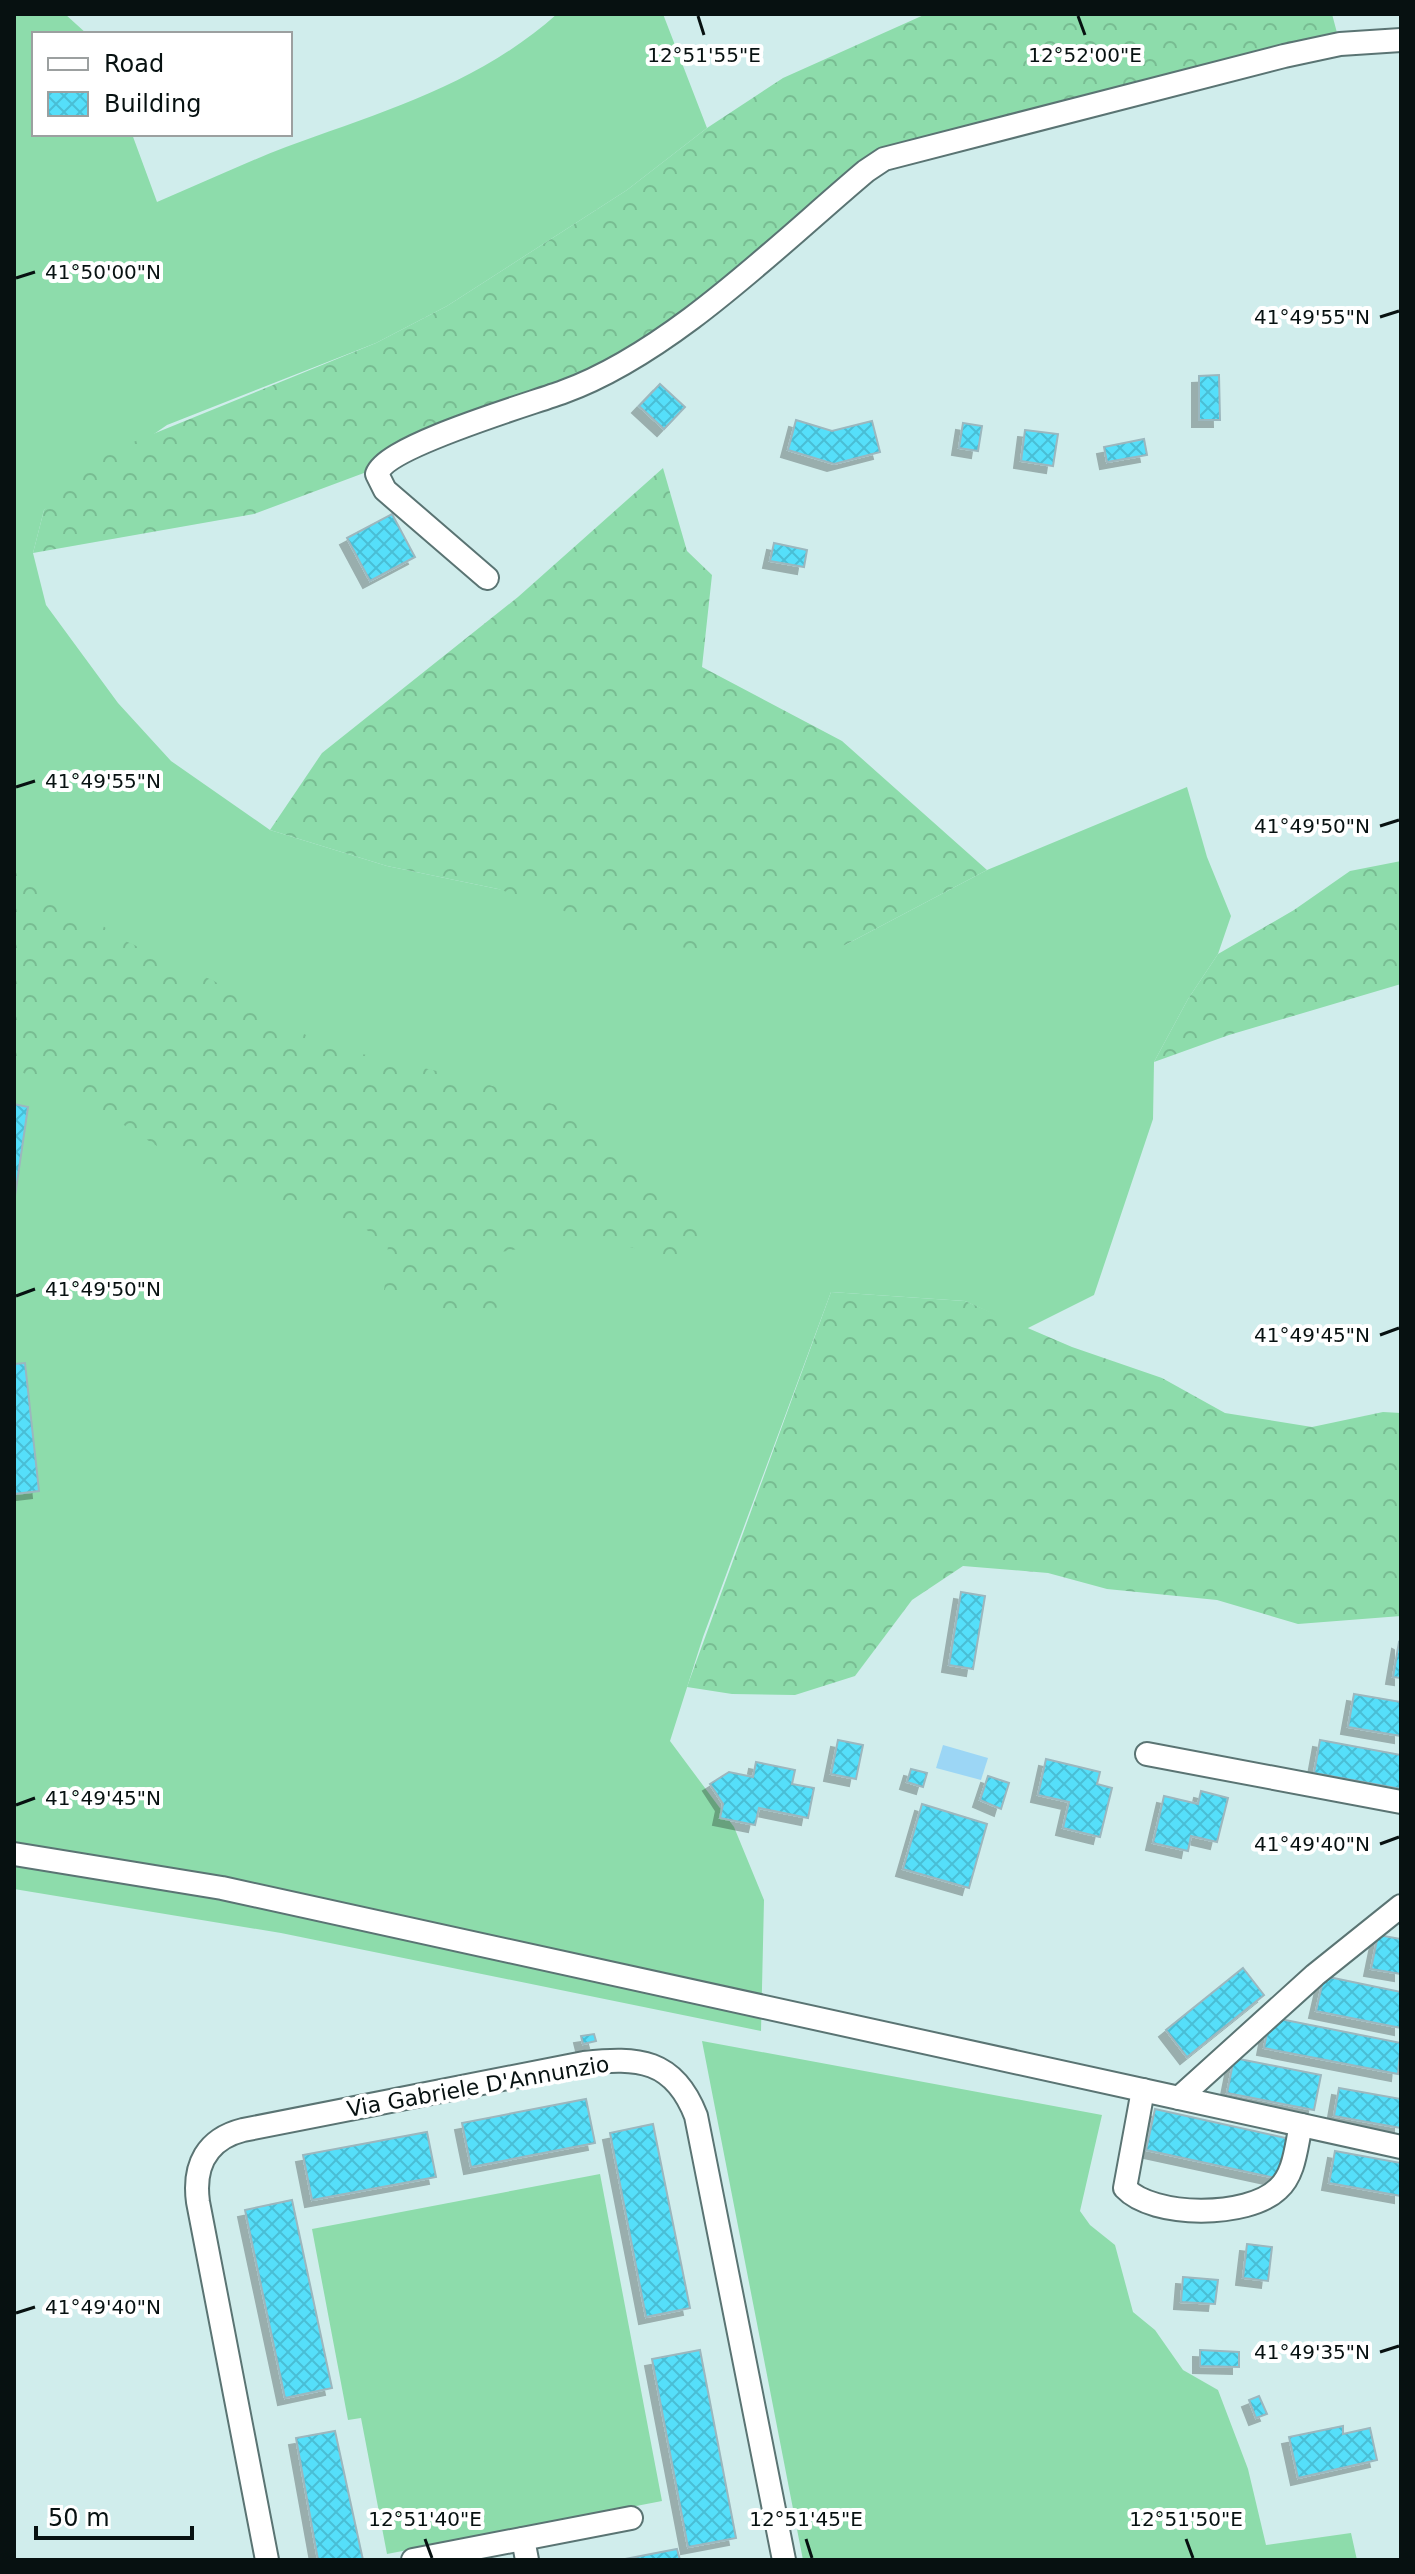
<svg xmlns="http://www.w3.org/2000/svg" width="1415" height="2574" font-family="'DejaVu Sans',sans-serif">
	<defs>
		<pattern id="forest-crowns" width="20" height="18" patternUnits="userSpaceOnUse" patternTransform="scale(2)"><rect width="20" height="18" fill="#8ddcab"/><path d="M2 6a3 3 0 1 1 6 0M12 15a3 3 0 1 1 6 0" fill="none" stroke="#78bc92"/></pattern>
		<pattern id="building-cross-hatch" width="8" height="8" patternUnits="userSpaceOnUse" patternTransform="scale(2)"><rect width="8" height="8" fill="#55dffa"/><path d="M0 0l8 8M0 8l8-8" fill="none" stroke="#49bed5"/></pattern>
		<filter id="shadow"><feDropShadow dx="-7" dy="7" stdDeviation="0" flood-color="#0004"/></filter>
	</defs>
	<rect width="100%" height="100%" fill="#d0edec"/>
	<g fill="#8ddcab">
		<path d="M14,14H65L87,34H34V134H132L157,202C200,184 242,164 286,147C382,112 479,84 557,14H663L707,128L627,190L447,306L376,343L167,425L44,510L33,553L46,605L118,703L171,761L270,830L387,866L498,889L845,945L987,870L1187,787L1207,857L1231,916L1218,954L1188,999L1154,1062L1153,1119L1094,1295L1026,1329L965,1301L831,1292L703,1637L670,1741L734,1827L764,1900L761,2031L281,1933L14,1889Z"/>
		<path d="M702,2041L1102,2115L1080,2211L1090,2225L1115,2245L1133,2312L1155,2330L1183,2370L1218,2390L1248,2469L1266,2545L1351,2533L1357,2560H803Z"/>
		<path d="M600,2174L662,2501L387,2554L361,2418L348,2420L312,2229Z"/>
	</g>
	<g fill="url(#forest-crowns)">
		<path d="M926,14H1332L1340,44L884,159L678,329L380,467L254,514L33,553L44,510L99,456L376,343L447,306L627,190L707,128L783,78Z"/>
		<path d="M663,468L687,551L712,575L702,667L842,741L987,870L845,945L756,955L669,946L498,889L387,866L270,830L322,753L518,597Z"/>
		<path d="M1401,861V984L1229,1035L1154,1062L1188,999L1218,954L1294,910L1350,871Z"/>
		<path d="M26,872L123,940L214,981L323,1045L463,1077L576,1111L702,1234L672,1258L588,1236L496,1253L500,1307L461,1314L384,1292L388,1245L361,1226L204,1176L105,1113L48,1081L14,1070V873Z"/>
		<path d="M831,1292L965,1301L1072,1347L1162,1378L1225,1413L1312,1427L1383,1412L1401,1413V1616L1298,1624L1217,1600L1107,1589L1048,1573L963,1566L912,1600L855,1676L795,1695L732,1694L687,1687Z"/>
	</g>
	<path fill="#9cd6f5" d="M943,1745L988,1758L981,1780L936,1768Z"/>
	<g fill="url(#building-cross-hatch)" stroke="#9cb7be" stroke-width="2" filter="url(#shadow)">
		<path d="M1219,375L1220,420H1199V376Z"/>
		<path d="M660,384L685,407L664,429L639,406Z"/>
		<path d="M796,420L832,431L872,421L880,452L834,464L788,450Z"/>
		<path d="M963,423L982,426L978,451L959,448Z"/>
		<path d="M1025,430L1058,434L1053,466L1021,461Z"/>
		<path d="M1144,439L1147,455L1107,462L1104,447Z"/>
		<path d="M392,514L415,557L370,581L347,538Z"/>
		<path d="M774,543L807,550L804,567L770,561Z"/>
		<path d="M14,1104L28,1107L14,1203Z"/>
		<path d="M25,1363L39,1491L14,1494V1364Z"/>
		<path d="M961,1592L985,1596L973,1669L949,1665Z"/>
		<path d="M1399,1642L1401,1643V1678L1393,1677Z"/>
		<path d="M1354,1694L1401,1702V1736L1348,1727Z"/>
		<path d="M838,1740L863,1745L856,1779L831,1774Z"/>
		<path d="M1320,1740L1401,1755V1789L1314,1773Z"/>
		<path d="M1046,1759L1100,1772L1097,1784L1112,1788L1100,1837L1063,1828L1069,1802L1038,1795Z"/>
		<path d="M756,1762L795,1770L792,1784L814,1788L808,1818L759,1808L755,1825L720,1818L723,1804L710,1784L729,1772L753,1777Z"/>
		<path d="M911,1769L927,1773L923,1787L907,1782Z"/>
		<path d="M988,1776L1009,1783L1001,1809L980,1800Z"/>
		<path d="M1201,1791L1228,1798L1217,1842L1191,1836L1188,1851L1153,1843L1164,1796L1198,1804Z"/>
		<path d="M922,1804L987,1824L969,1888L903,1869Z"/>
		<path d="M1378,1935L1401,1939V1974L1371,1969Z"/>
		<path d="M1243,1968L1264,1995L1187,2057L1166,2030Z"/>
		<path d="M1324,1976L1401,1992V2028L1316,2011Z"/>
		<path d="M1270,2017L1401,2043L1398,2074L1264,2048Z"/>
		<path d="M594,2034L596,2041L583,2044L581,2036Z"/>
		<path d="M1234,2058L1321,2075L1314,2110L1227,2093Z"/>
		<path d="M1339,2088L1401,2099V2128L1334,2116Z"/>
		<path d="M586,2099L595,2143L471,2167L462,2123Z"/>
		<path d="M1155,2109L1290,2139L1280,2179L1146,2150Z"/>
		<path d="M653,2124L690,2308L646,2317L610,2133Z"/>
		<path d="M427,2132L436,2177L312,2200L303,2155Z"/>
		<path d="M1335,2151L1401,2163V2196L1329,2183Z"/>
		<path d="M292,2200L332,2388L285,2398L245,2210Z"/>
		<path d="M1247,2244L1272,2247L1268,2281L1243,2278Z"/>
		<path d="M1183,2277L1218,2280L1215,2304L1181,2302Z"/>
		<path d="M700,2350L736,2538L688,2547L652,2359Z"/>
		<path d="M1200,2350L1239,2352V2367L1200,2366Z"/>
		<path d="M1259,2396L1267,2414L1256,2418L1249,2400Z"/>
		<path d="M1343,2426V2434L1370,2428L1377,2460L1298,2478L1289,2437Z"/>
		<path d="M335,2431L363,2560H318L296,2438Z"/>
		<path d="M677,2549L680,2560H620Z"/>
	</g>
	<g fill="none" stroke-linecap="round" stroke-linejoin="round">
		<g stroke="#5a7473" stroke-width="26">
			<g id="minor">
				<path d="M487,578L385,490L377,474C387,445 531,404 563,392C671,353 778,245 866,171L884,159L1284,56L1340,44L1401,40"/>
				<path d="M1147,1754L1401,1802"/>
				<path d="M14,1854L222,1888L1179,2098"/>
				<path d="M1401,1906L1315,1975L1179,2098L1401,2147"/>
				<path d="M1143,2090L1125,2188C1153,2218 1248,2218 1278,2189C1295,2174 1296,2146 1301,2125"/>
				<path d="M523,2539L527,2560"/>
				<path d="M267,2560L198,2202C193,2165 207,2139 243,2130L584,2063C638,2057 674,2059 696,2116L784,2560"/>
				<path d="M413,2560L631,2518"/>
			</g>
		</g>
		<use href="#minor" stroke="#fff" stroke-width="22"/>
	</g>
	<path fill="none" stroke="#071111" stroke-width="3" d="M698,16L704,35M1078,16L1085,35M16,278L35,272M1380,317L1399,311M16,787L35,781M1380,826L1399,820M16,1296L35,1289M1380,1335L1399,1328M16,1805L35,1798M1380,1844L1399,1837M16,2313L35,2307M1380,2352L1399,2346M425,2539L432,2558M806,2539L812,2558M1186,2539L1193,2558"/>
	<g text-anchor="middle" stroke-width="8" stroke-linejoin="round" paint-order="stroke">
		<g font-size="22" fill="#071111" stroke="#fff">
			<text transform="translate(478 2086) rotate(-10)" y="8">Via Gabriele D'Annunzio</text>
		</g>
	</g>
	<g font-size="20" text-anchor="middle" fill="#071111" stroke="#fff" stroke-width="8" stroke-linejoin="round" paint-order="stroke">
		<text x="704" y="62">12°51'55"E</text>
		<text x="1085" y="62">12°52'00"E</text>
		<text x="103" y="279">41°50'00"N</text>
		<text x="1312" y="324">41°49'55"N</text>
		<text x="103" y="788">41°49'55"N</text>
		<text x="1312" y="833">41°49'50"N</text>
		<text x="103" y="1296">41°49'50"N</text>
		<text x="1312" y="1342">41°49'45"N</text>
		<text x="103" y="1805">41°49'45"N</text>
		<text x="1312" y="1851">41°49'40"N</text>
		<text x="103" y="2314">41°49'40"N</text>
		<text x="1312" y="2359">41°49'35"N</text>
		<text x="425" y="2526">12°51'40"E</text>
		<text x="806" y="2526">12°51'45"E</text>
		<text x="1186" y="2526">12°51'50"E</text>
	</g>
	<rect width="1415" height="2574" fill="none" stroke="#071111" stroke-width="32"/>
	<rect x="32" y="32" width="260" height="104" fill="#ffffff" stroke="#9ca0a0" stroke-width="2"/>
	<rect x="48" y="58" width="40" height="12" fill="#ffffff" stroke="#9ca0a0" stroke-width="2"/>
	<text x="104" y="72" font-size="24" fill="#071111">Road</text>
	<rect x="48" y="92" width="40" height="24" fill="url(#building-cross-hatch)" stroke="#9ca0a0" stroke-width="2"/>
	<text x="104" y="112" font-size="24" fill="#071111">Building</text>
	<path d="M36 2526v12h156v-12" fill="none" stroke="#071111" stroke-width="4"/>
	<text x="48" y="2526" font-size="24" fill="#071111" stroke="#ffffff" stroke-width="6" paint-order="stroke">50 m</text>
</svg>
